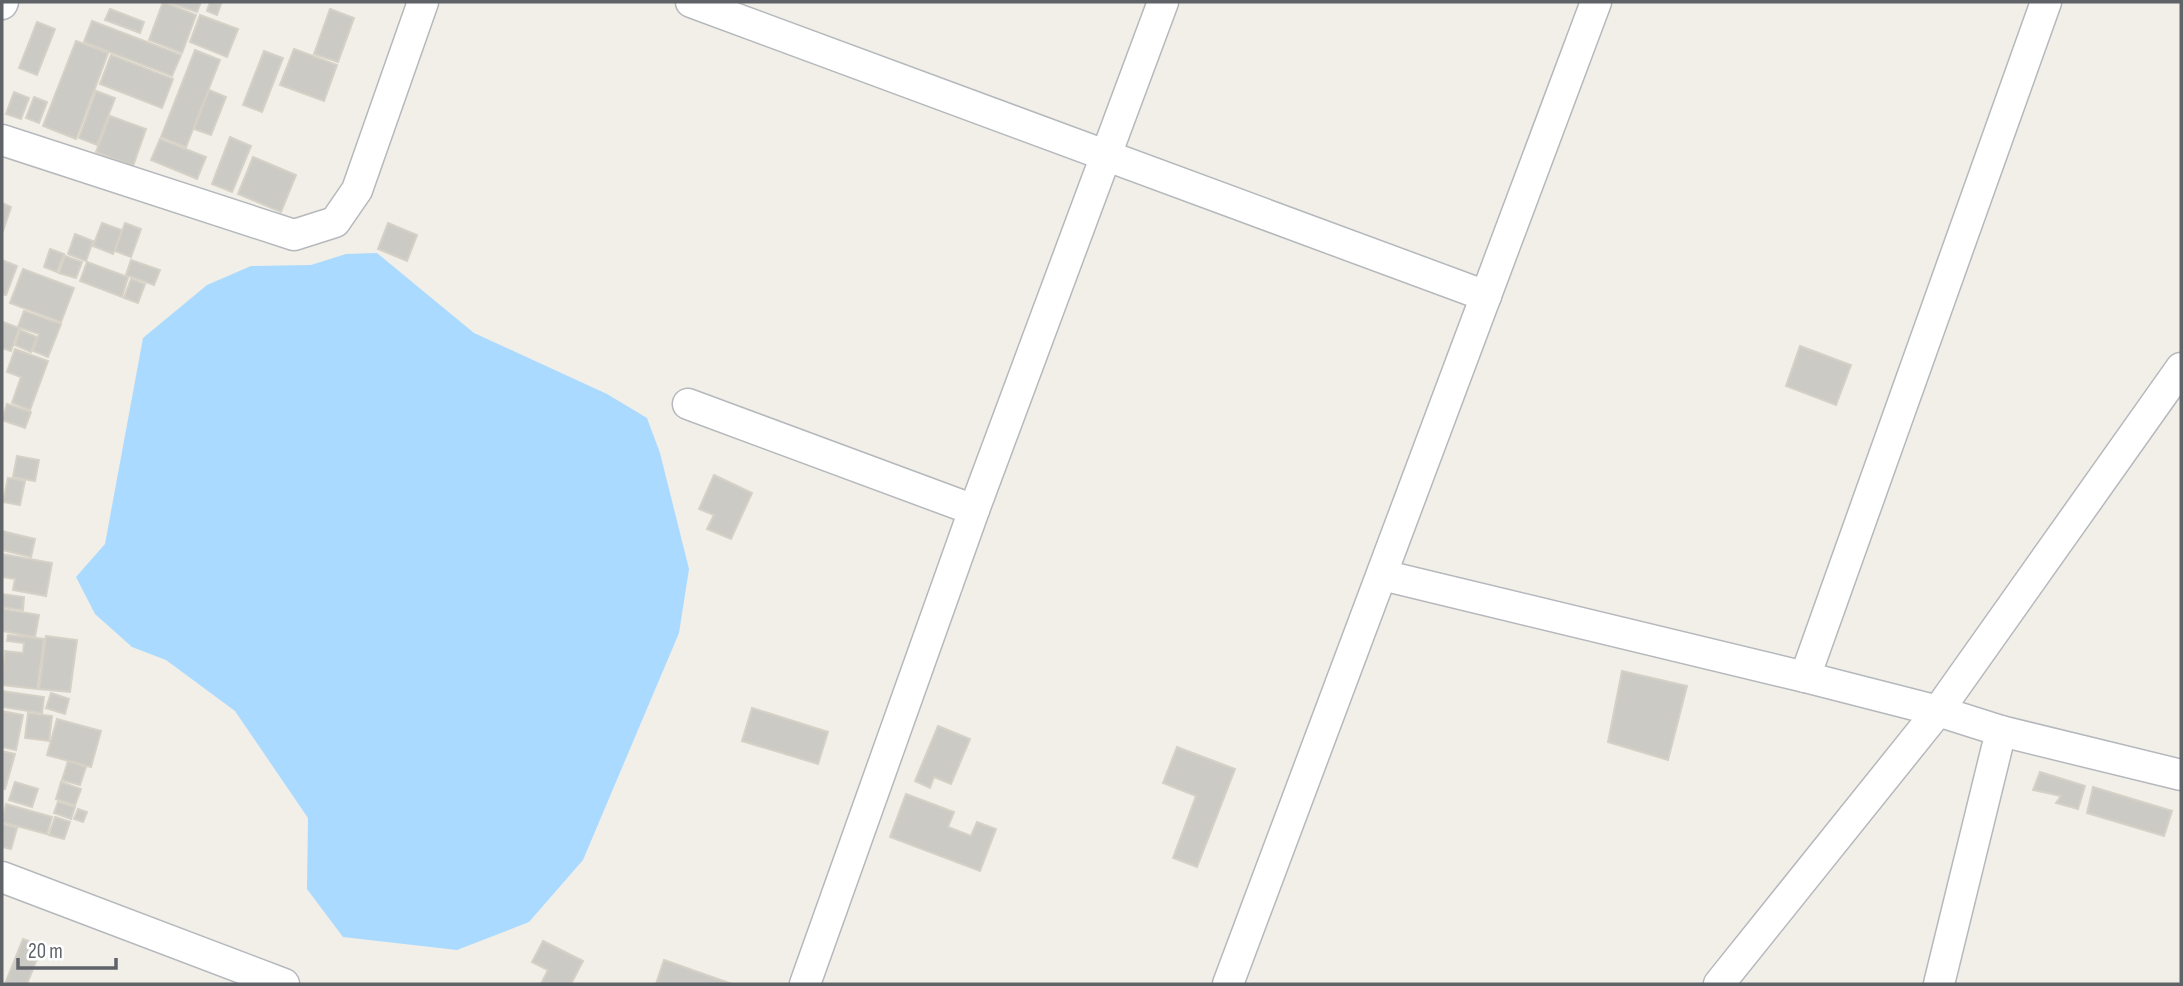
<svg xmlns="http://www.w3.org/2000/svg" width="2183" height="986" font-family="'Sofia Sans Condensed',sans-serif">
	<rect width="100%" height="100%" fill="#f1efe8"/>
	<path fill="#aadaff" d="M377,253L474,333L607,394L647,418L660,453L689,569L679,633L583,860L529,922L457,950L343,937L307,889L308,818L235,711L166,660L132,647L95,614L76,577L105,544L143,338L207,285L251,266L311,265L346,254Z"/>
	<g fill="#cccac5" stroke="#d6d1c6" stroke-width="2">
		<path d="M163,2L196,15L182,53L149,40Z"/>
		<path d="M168,2H201L197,12Z"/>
		<path d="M210,2L221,4L217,15L207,11Z"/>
		<path d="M110,9L144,22L140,33L105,20Z"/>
		<path d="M330,9L354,18L338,62L314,54Z"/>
		<path d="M200,15L238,29L227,57L190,42Z"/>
		<path d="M92,21L181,55L172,76L84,42Z"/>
		<path d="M37,22L55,29L37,75L19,68Z"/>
		<path d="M76,41L108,53L76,139L43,126Z"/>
		<path d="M294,49L337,65L324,101L280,85Z"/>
		<path d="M195,50L220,60L186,147L161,137Z"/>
		<path d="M264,51L283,58L262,112L243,105Z"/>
		<path d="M111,55L173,79L162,108L100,84Z"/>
		<path d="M209,90L226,97L211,135L194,129Z"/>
		<path d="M96,91L115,98L97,145L79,138Z"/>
		<path d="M14,92L29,98L21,119L6,114Z"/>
		<path d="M34,97L47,102L39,123L26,118Z"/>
		<path d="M110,116L146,129L133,166L96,152Z"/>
		<path d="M230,137L251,146L232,192L212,184Z"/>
		<path d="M160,139L206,157L197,179L151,160Z"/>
		<path d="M253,157L296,175L281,212L238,194Z"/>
		<path d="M2,203L11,207L2,234Z"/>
		<path d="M102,223L122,230L113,254L93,246Z"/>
		<path d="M125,223L141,229L131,257L115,251Z"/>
		<path d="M388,223L417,235L407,261L378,249Z"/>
		<path d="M75,234L93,241L86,261L68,254Z"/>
		<path d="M50,249L64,254L57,272L44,267Z"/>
		<path d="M65,256L82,262L76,278L59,273Z"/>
		<path d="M2,260L17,266L6,295L2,294Z"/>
		<path d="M131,260L160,270L154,285L126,275Z"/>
		<path d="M87,262L128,277L122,297L80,281Z"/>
		<path d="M23,269L74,288L61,322L10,303Z"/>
		<path d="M131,279L145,284L138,303L124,298Z"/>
		<path d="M24,311L61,324L48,357L33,351L39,334L18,327Z"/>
		<path d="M3,322L19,328L11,351L2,348Z"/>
		<path d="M20,330L37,337L31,352L15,345Z"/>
		<path d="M1800,346L1851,365L1836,405L1786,386Z"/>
		<path d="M15,349L48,361L30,410L12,403L21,377L7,372Z"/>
		<path d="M7,404L31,412L25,428L2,420Z"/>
		<path d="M17,456L39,460L35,481L13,477Z"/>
		<path d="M714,475L752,493L731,539L707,529L714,515L699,509Z"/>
		<path d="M8,478L25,481L20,505L3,502Z"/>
		<path d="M2,531L35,539L31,557L2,550Z"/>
		<path d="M2,554L52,563L46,596L13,590L15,579L2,577Z"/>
		<path d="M2,594L24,597L23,610L2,607Z"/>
		<path d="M2,609L39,615L35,637L2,631Z"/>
		<path d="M8,635L44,639L37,689L2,685L5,651L23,653L24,643L7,641Z"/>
		<path d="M46,636L77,640L70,692L39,689Z"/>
		<path d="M1622,671L1687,686L1668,760L1608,742Z"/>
		<path d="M2,691L44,697L42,713L2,707Z"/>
		<path d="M51,693L69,699L65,714L46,708Z"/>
		<path d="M752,708L828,732L818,764L742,741Z"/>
		<path d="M2,711L23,715L16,750L2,747Z"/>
		<path d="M28,713L52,716L49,741L25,738Z"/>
		<path d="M57,719L101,731L91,767L47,755Z"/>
		<path d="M938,726L970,739L951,784L934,777L930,788L915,781Z"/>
		<path d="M1177,747L1235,769L1197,867L1173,858L1196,796L1163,783Z"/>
		<path d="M2,751L15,754L5,789L2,788Z"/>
		<path d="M68,761L86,767L80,785L62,780Z"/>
		<path d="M2040,772L2085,786L2078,809L2056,803L2061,796L2033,790Z"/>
		<path d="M15,782L38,789L32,807L9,800Z"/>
		<path d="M61,782L81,789L75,805L56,799Z"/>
		<path d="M2093,787L2172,811L2164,836L2087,813Z"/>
		<path d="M906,794L954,812L948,827L971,836L977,822L996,829L980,871L890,837Z"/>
		<path d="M58,802L75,807L71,819L54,813Z"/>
		<path d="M6,804L52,817L47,834L2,822Z"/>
		<path d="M78,809L87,812L83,822L74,819Z"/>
		<path d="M55,817L70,822L64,839L49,835Z"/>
		<path d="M2,824L17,828L11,849L2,847Z"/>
		<path d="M23,939L42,946L27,984H5Z"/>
		<path d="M543,941L583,961L571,984H541L548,970L532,962Z"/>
		<path d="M664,960L732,984H656Z"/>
	</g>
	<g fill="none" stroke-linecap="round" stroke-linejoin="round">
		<g stroke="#b5b8bc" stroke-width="33">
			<g id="minor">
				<path d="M691,2L1486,296"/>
				<path d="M2,4L3,2"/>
				<path d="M2,140L294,235L335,222L357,190L423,2"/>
				<path d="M688,404L974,510"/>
				<path d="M1382,575L1805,677L1938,711L2001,731L1939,984"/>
				<path d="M1805,677L2046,2"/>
				<path d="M2001,731L2181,775"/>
				<path d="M2,877L284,984"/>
				<path d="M805,984L974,510L1163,2"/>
				<path d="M1228,984L1596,2"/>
				<path d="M1719,984L1938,711L2181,368"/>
			</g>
		</g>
		<use href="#minor" stroke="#fff" stroke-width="30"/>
	</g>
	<rect width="2183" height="986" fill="none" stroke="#5f6368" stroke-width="7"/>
	<path d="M18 958v10h98v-10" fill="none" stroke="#5f6368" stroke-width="3.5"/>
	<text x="28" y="958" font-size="21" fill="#5f6368" stroke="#ffffff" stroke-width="5" paint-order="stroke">20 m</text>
</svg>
